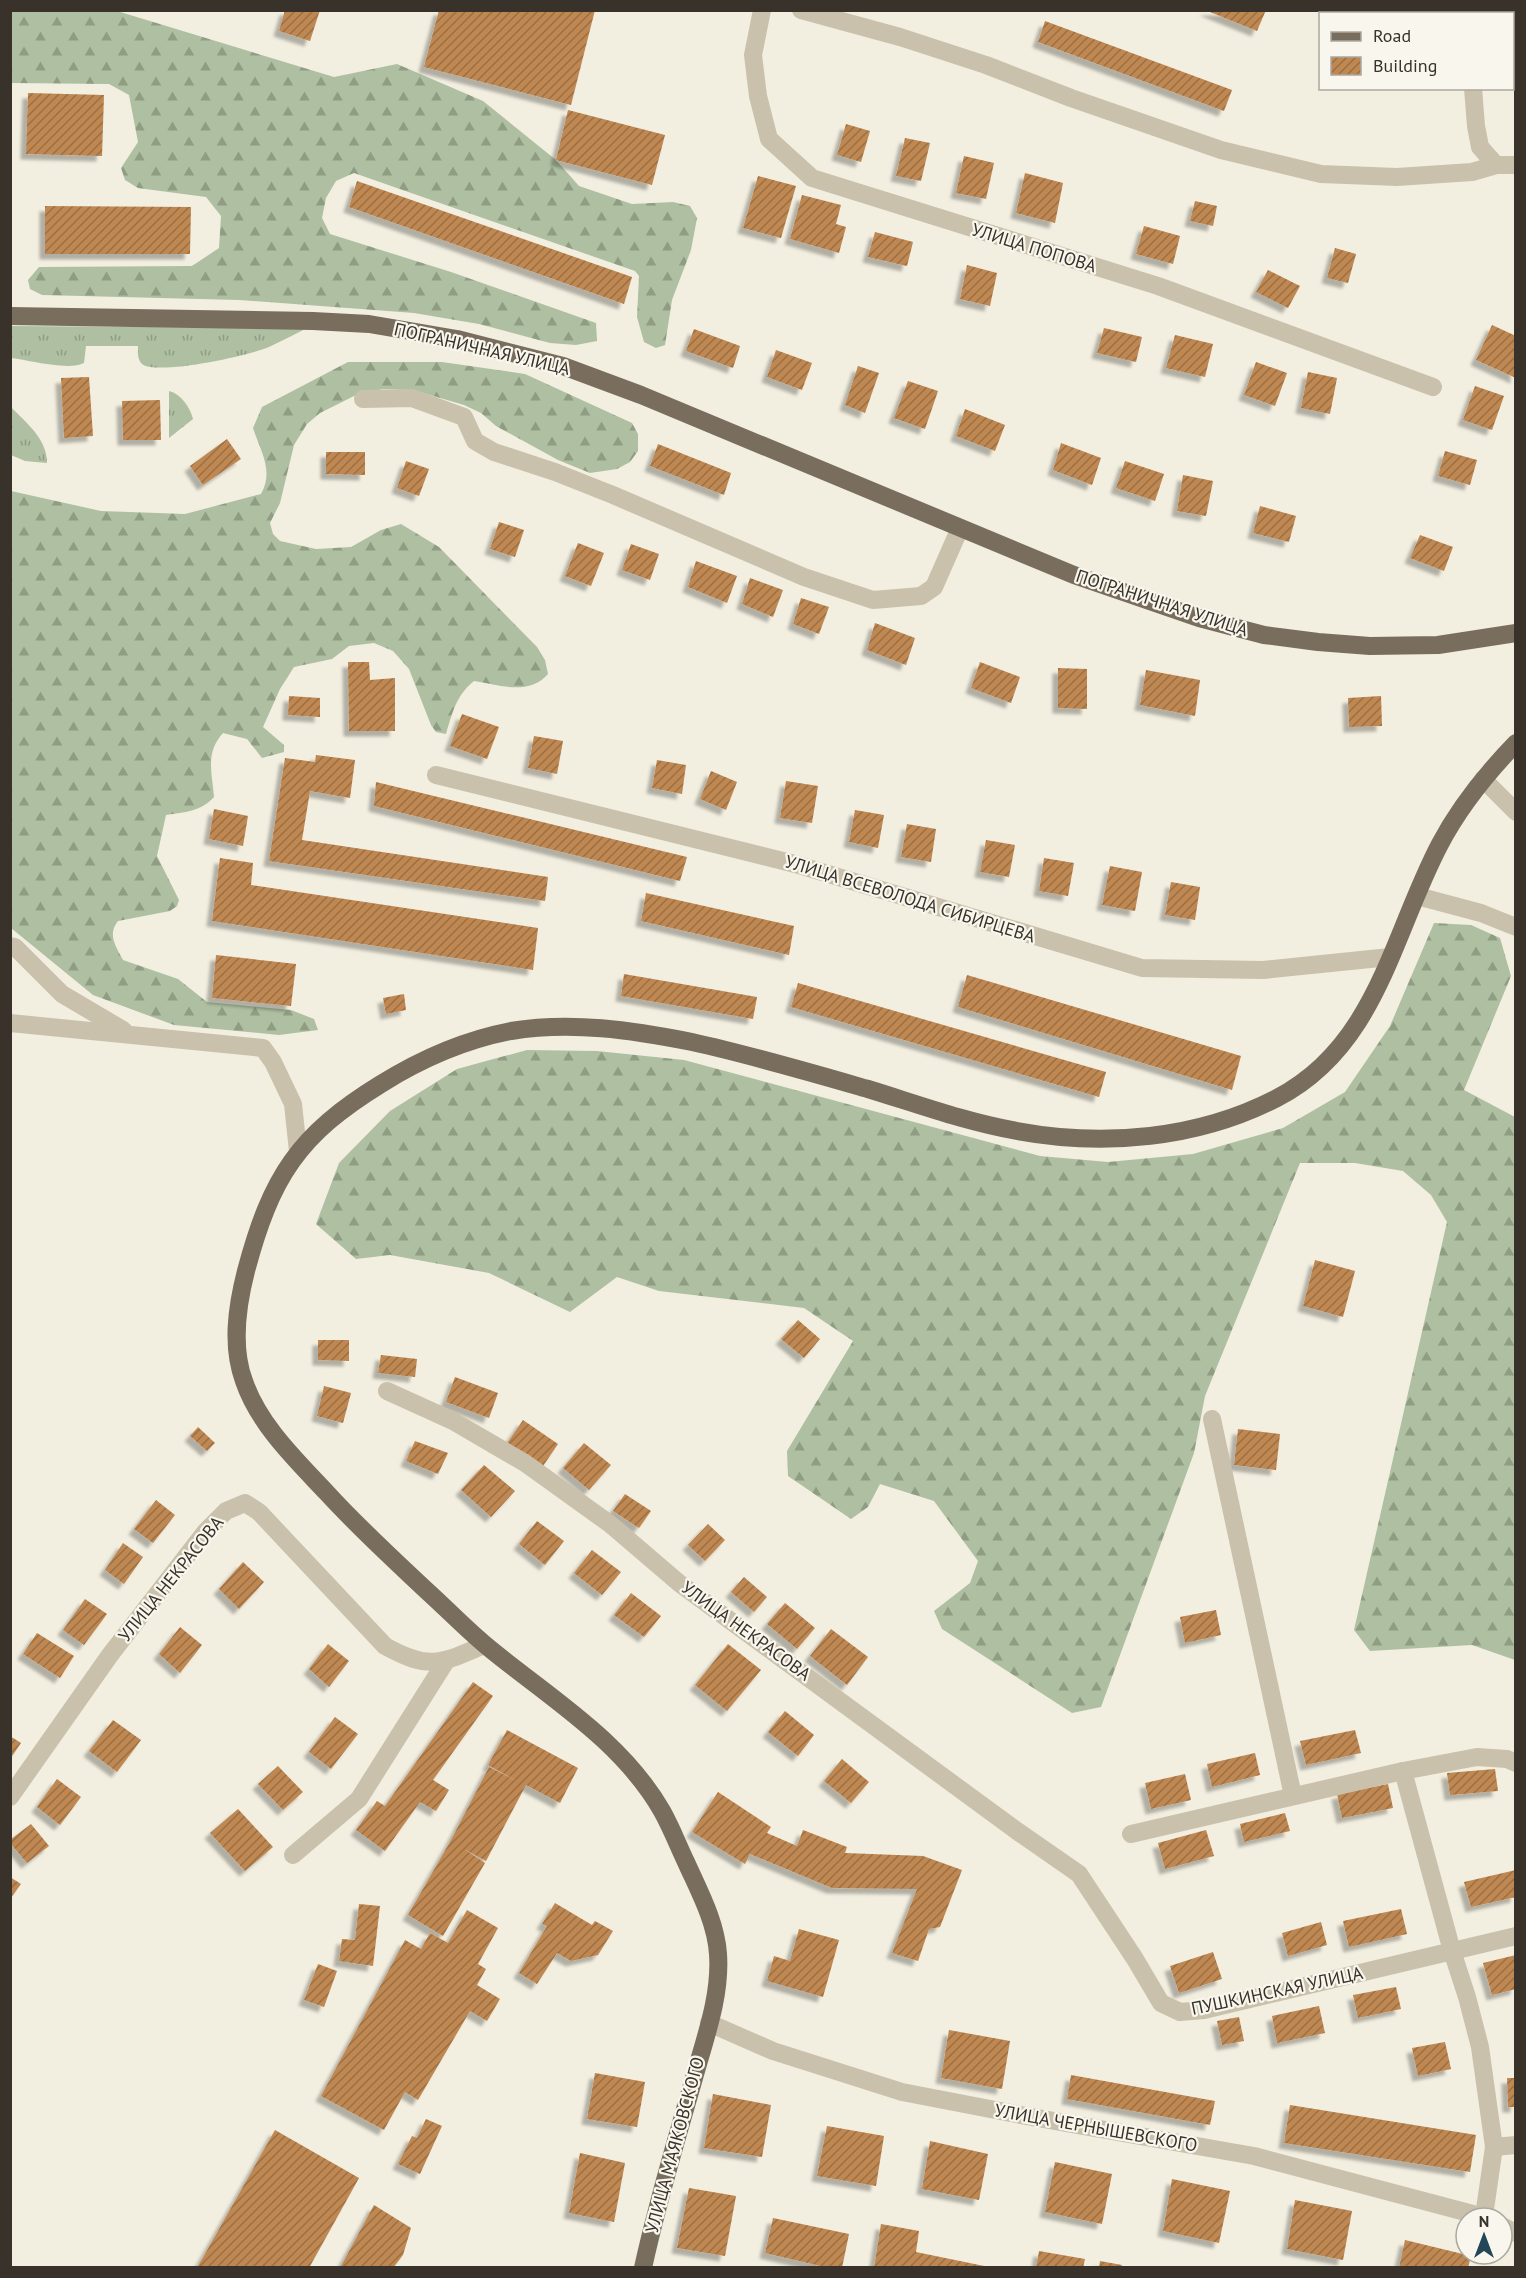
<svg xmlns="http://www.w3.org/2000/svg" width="1526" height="2278" font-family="'PT Sans',sans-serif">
	<defs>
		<pattern id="grass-tufts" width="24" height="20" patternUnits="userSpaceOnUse" patternTransform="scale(1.5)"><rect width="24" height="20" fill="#aec0a1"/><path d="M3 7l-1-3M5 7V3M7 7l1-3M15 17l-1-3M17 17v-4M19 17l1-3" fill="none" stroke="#8f9d83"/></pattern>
		<pattern id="forest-firs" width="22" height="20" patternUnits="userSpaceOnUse" patternTransform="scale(1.5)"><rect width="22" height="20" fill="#aec0a1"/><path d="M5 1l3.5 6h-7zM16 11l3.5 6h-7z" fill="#8f9d83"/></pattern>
		<pattern id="building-hatch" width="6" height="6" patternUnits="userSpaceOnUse" patternTransform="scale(1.5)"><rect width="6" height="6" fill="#bf8751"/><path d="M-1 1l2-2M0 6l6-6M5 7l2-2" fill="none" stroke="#9c6f43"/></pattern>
		<filter id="shadow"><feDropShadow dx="-5.5" dy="5.5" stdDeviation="1.5" flood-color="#0004"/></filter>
	</defs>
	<rect width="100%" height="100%" fill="#f2eee0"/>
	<g fill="url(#grass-tufts)">
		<path d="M11,326L307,328C295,334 282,341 269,347C251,355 157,376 142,364C137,359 138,352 138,346H86L84,363C68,371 29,360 11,358Z"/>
		<path d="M169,391C181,394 190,407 193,419L169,438Z"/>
		<path d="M10,406C26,423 47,438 47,463L25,461L11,455Z"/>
	</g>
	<g fill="url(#forest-firs)">
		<path d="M11,10L117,11L334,77L397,64L483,101L556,160L579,186L632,204L673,202L690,206L697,218L691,250L672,300L665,345L656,348L644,342L637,317L639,276L635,271L354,173L336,181L326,198L322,218L330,234L451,272L596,323L597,341L576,345L550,343L479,324L414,313L239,300L42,295L30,289L28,280L39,267L192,266L219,248L221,216L206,197L138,188L125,180L121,168L138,142L129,95L109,84L11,83Z"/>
		<path d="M348,362H442L525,374L632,423L638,434V451L630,462L617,469L590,473L558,460L496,426L481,413L464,405L413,390L383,389L356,395L320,413L307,424L294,445L280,503L270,523L273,534L280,541L316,549L351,547L381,530L401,524L439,547L537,647L545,660L548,674C529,696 499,685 474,681C456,695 452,714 446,734L436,732L431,725L409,669L393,651L374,643L349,646L332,659L294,667L280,689L263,727L284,745V752L262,758L247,739L223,733C205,753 212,772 214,797C200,812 185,812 166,815L157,856L179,900L177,906L170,911L118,921C107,935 116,946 123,960L178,979L207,1002L291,1010L314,1019L318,1030L279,1035L174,1025L93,995L11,928V491L101,511L185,514L261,494C274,471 261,452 253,428L262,407Z"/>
		<path d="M1434,923L1471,925L1500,938L1511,976L1464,1090L1515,1117V1660L1472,1645L1370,1651L1354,1630L1447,1222L1431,1195L1403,1171L1355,1163H1300L1205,1396L1194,1453L1101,1707L1072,1713L942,1629L934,1611L970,1583L978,1561L934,1501L880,1484L868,1507L851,1519L788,1476L787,1451L853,1341L804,1308L659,1291L617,1277L570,1312L489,1273L390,1255L356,1259L316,1224L339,1163L390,1111L457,1069L527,1050L597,1051L684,1060L1040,1156L1108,1162L1193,1154L1283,1128L1345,1092L1390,1026Z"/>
	</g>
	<g fill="url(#building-hatch)" filter="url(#shadow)">
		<path d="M285,10H320L310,41L279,31Z"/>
		<path d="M439,10H595L571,105L424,67Z"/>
		<path d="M1205,10H1266L1257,31Z"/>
		<path d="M1045,21L1232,90L1224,111L1038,42Z"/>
		<path d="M28,93L104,95L102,156L26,154Z"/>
		<path d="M568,110L665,135L652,185L556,160Z"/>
		<path d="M846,124L870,131L861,162L837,155Z"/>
		<path d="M905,138L930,143L921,181L896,176Z"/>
		<path d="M964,156L994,163L986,199L956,193Z"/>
		<path d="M1025,173L1063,183L1055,223L1016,213Z"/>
		<path d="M758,176L796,186L781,238L743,228Z"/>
		<path d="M357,181L632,277L624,304L349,207Z"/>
		<path d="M802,195L841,205L836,224L846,227L839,253L790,239Z"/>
		<path d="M1195,201L1217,206L1213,226L1190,221Z"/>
		<path d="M45,206L191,207L190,254H45Z"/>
		<path d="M1144,226L1180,236L1173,264L1136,254Z"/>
		<path d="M875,232L913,242L907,266L868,257Z"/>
		<path d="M1335,248L1356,254L1348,283L1327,278Z"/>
		<path d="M967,265L997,273L990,306L960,299Z"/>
		<path d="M1268,270L1300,286L1288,308L1256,292Z"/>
		<path d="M1492,325L1516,336V378L1476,360Z"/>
		<path d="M1104,328L1142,337L1136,362L1097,353Z"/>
		<path d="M694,329L740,346L733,368L686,351Z"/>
		<path d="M1175,335L1213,344L1205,377L1166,368Z"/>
		<path d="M776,350L812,363L802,390L767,377Z"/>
		<path d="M1256,362L1287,373L1275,406L1244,395Z"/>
		<path d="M858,366L879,373L865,413L845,405Z"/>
		<path d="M1308,372L1337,378L1330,414L1301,408Z"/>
		<path d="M89,377L93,436L64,438L61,378Z"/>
		<path d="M908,381L938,391L925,429L894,418Z"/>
		<path d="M1475,386L1504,396L1492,430L1463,420Z"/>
		<path d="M160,400L161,440H123L122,401Z"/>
		<path d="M965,409L1005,425L995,451L956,436Z"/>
		<path d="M227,439L241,459L203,485L190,466Z"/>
		<path d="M1061,443L1101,458L1092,485L1053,470Z"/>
		<path d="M658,444L731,473L724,495L650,466Z"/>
		<path d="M1445,451L1477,460L1470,485L1438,476Z"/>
		<path d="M326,452H365V475L326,474Z"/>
		<path d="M406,461L429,469L419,496L397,488Z"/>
		<path d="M1125,461L1164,474L1155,501L1116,488Z"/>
		<path d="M1183,475L1213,481L1206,516L1177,511Z"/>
		<path d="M1260,506L1296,516L1289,542L1253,533Z"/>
		<path d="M499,522L524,530L515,557L490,549Z"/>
		<path d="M1420,535L1453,547L1444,571L1410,558Z"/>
		<path d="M578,543L604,553L591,586L565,576Z"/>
		<path d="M631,544L659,554L650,580L622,570Z"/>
		<path d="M696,561L737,576L727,603L688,587Z"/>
		<path d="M750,578L783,590L773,617L742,604Z"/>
		<path d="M801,598L829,607L819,634L793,624Z"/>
		<path d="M875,623L915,638L906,665L867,650Z"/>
		<path d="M348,662H369L370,680L395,678V731H349Z"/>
		<path d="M980,662L1020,677L1011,703L971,688Z"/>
		<path d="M1058,668L1087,669V709L1058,708Z"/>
		<path d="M1146,670L1200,680L1195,716L1140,705Z"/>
		<path d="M289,696L320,698V717L288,715Z"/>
		<path d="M1381,696L1382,726L1349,727L1348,698Z"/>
		<path d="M462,714L499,727L487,759L450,746Z"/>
		<path d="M534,736L563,741L557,774L528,768Z"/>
		<path d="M316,755L355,760L350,798L310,791L302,840L548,877L545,901L269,861L285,758L315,762Z"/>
		<path d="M657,760L686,765L682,794L652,788Z"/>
		<path d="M711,771L737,782L726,810L700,799Z"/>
		<path d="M786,781L818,786L812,823L780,818Z"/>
		<path d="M376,782L687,857L680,881L374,806Z"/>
		<path d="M214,809L248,816L243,846L209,839Z"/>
		<path d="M855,810L884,815L878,848L849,842Z"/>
		<path d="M907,824L936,829L931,862L901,857Z"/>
		<path d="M986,840L1015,845L1009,877L980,872Z"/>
		<path d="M220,858L253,863L251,885L538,928L533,970L212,921Z"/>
		<path d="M1044,858L1074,863L1068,896L1039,891Z"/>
		<path d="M1110,866L1142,872L1135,911L1102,905Z"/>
		<path d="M1171,882L1200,887L1195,920L1165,915Z"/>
		<path d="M646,893L794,926L789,955L641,921Z"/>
		<path d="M216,955L296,964L291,1006L212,998Z"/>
		<path d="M624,974L757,997L753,1019L621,996Z"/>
		<path d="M967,975L1241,1056L1232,1090L958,1007Z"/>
		<path d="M798,983L1106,1072L1099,1097L791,1007Z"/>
		<path d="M404,994L406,1010L386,1014L383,998Z"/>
		<path d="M1315,1260L1355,1271L1343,1317L1303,1306Z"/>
		<path d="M798,1320L820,1339L804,1358L781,1339Z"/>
		<path d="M318,1340H349V1361L318,1360Z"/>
		<path d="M381,1355L417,1359L415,1377L378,1373Z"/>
		<path d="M455,1377L498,1393L489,1418L446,1402Z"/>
		<path d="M324,1386L351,1393L343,1423L317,1416Z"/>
		<path d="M523,1420L558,1444L541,1469L506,1445Z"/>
		<path d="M198,1427L215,1443L207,1451L190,1436Z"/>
		<path d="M1238,1429L1280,1434L1276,1470L1234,1465Z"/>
		<path d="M415,1441L448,1453L438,1474L406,1461Z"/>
		<path d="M584,1443L611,1465L589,1490L563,1468Z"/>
		<path d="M484,1465L515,1491L491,1517L461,1490Z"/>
		<path d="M625,1494L651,1511L639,1528L613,1511Z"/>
		<path d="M156,1500L175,1515L153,1543L134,1529Z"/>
		<path d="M537,1521L564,1541L545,1565L519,1544Z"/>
		<path d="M708,1524L725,1540L705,1561L688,1545Z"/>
		<path d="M123,1543L143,1557L124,1584L105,1570Z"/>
		<path d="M592,1550L621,1572L602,1595L574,1573Z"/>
		<path d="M243,1562L264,1582L239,1609L219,1589Z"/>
		<path d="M744,1577L767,1597L754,1612L731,1592Z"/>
		<path d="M631,1593L661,1616L644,1637L614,1615Z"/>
		<path d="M85,1599L107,1614L84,1645L63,1630Z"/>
		<path d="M785,1603L815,1628L797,1649L767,1624Z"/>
		<path d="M1216,1610L1221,1635L1185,1643L1180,1617Z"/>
		<path d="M180,1627L202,1645L180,1673L159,1654Z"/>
		<path d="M831,1629L868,1657L847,1685L810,1656Z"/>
		<path d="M37,1633L74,1656L60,1678L23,1654Z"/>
		<path d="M328,1644L349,1661L329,1687L309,1669Z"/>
		<path d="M728,1644L761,1670L727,1711L695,1685Z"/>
		<path d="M473,1682L493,1696L433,1780L449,1790L436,1811L420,1802L385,1851L356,1830L377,1801L385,1806Z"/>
		<path d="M785,1711L814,1735L798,1756L768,1732Z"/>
		<path d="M335,1717L358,1734L331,1769L309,1752Z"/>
		<path d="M113,1720L141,1740L117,1772L89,1751Z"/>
		<path d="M507,1730L578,1768L560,1803L526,1785L486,1861L464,1849L485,1863L443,1936L408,1915L450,1842L489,1767L517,1781L488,1765Z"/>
		<path d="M1355,1730L1361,1753L1306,1765L1300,1741Z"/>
		<path d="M10,1736L21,1743L10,1759Z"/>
		<path d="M1255,1753L1260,1775L1212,1787L1207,1764Z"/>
		<path d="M842,1759L869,1782L851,1803L824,1781Z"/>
		<path d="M278,1766L303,1792L283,1810L258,1784Z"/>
		<path d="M1495,1769L1498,1791L1450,1795L1447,1773Z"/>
		<path d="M1185,1774L1191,1800L1151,1809L1145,1783Z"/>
		<path d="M57,1779L81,1797L60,1825L37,1807Z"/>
		<path d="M1388,1784L1393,1808L1342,1818L1337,1794Z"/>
		<path d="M718,1792L771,1827L767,1833L797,1846L803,1830L847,1847L845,1853L923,1856L962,1870L940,1927L929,1929L918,1961L892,1953L917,1889L832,1888L750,1854L745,1864L692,1832Z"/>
		<path d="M238,1809L273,1847L245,1871L210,1833Z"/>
		<path d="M1285,1813L1290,1831L1244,1842L1240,1824Z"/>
		<path d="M31,1824L49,1846L27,1863L10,1843V1840Z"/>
		<path d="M1206,1830L1214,1856L1165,1869L1158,1843Z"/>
		<path d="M1516,1870V1897L1471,1907L1464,1882Z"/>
		<path d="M10,1877L21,1884L10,1899Z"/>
		<path d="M555,1903L592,1925L595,1921L613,1931L598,1955L571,1961L557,1953L537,1984L519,1973L547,1926L542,1924Z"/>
		<path d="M359,1904L380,1906L373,1966L339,1961L342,1939L355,1940Z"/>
		<path d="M1401,1909L1407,1934L1349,1947L1343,1921Z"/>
		<path d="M467,1910L498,1928L478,1964L486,1969L477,1985L500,1999L487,2021L470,2011L418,2100L405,2092L384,2130L321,2096L405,1940L421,1949L430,1933L448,1943Z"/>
		<path d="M1321,1922L1327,1945L1288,1956L1282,1933Z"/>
		<path d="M799,1929L839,1940L823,1997L767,1981L774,1956L790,1961Z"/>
		<path d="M1213,1952L1222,1979L1179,1993L1170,1966Z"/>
		<path d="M1516,1955V1989L1492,1995L1483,1963Z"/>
		<path d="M318,1964L337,1971L324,2007L304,2000Z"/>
		<path d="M1396,1987L1401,2009L1358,2018L1353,1995Z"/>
		<path d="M1319,2006L1325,2033L1277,2043L1272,2016Z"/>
		<path d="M1239,2017L1244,2041L1222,2045L1217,2021Z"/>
		<path d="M949,2030L1010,2041L1002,2089L941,2078Z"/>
		<path d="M1445,2042L1451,2069L1418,2076L1412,2048Z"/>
		<path d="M595,2073L645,2082L637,2127L587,2119Z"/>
		<path d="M1071,2075L1215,2101L1210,2125L1067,2099Z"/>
		<path d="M1507,2078H1516V2107H1508Z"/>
		<path d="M713,2094L771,2105L762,2157L704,2148Z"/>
		<path d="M1290,2105L1476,2135L1470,2172L1284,2143Z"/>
		<path d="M426,2119L442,2126L420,2174L398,2164L412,2136L417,2138Z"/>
		<path d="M827,2126L884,2136L876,2186L817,2176Z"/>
		<path d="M275,2130L359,2178L309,2268H197Z"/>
		<path d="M930,2141L988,2154L979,2200L922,2189Z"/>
		<path d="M580,2153L625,2163L614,2222L569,2213Z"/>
		<path d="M1055,2162L1112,2174L1102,2224L1045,2212Z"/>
		<path d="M1172,2179L1230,2191L1219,2243L1163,2231Z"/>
		<path d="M689,2188L736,2196L725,2256L677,2248Z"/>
		<path d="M1295,2200L1352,2211L1343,2260L1287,2249Z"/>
		<path d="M374,2205L411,2228L403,2255L393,2268H340Z"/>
		<path d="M773,2218L849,2234L842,2268H829L765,2253Z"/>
		<path d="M881,2224L919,2231L916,2252L994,2268H874Z"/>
		<path d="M1405,2240L1471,2256L1468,2268H1399Z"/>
		<path d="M1039,2251L1085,2259L1083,2268H1036Z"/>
		<path d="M1100,2261L1122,2265L1121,2268H1099Z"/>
	</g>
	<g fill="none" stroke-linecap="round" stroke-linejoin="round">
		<g stroke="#cac1ac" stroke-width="18">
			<path d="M762,10L753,55L758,96L769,139L812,178L1158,286L1433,387"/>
			<path d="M801,10L900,37L986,65L1071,98L1221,150L1321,174L1397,177L1472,172L1496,165H1516"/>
			<path d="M1470,10V14"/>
			<path d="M1473,88L1476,126L1480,147L1496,165"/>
			<path d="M363,399L412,398L464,417L475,441L494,452L555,472L613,495L804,577L873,600L921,596L934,587L960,528"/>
			<path d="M436,775L795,864L1142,968L1263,970L1390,957"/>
			<path d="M1483,779L1516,812"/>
			<path d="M1417,896L1481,913L1516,927"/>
			<path d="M10,946L15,947L62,994L123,1030"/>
			<path d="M10,1023L263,1048L273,1062L293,1104L298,1151"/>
			<path d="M387,1391L453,1421L525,1463L610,1524L679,1583L1017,1831L1079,1874L1135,1959L1161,2003L1180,2012L1204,2010L1516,1936"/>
			<path d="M1212,1419L1293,1796"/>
			<path d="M1403,1771L1452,1951L1467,1997L1480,2047L1494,2147L1516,2145"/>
			<path d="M10,1797L110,1655L206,1531L226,1511L245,1503L259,1512L385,1646C428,1670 441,1664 484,1645"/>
			<path d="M1131,1834L1403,1771L1477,1757L1507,1759L1516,1763"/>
			<path d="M293,1855L359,1799L446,1661"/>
			<path d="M709,2023L773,2051L902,2092L1026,2116L1254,2156L1488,2218"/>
			<path d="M1484,2216L1494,2147"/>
			<path d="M1502,2226L1516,2233"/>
		</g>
		<g stroke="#796d5d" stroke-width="18">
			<path d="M10,316L313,321L369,324L457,339L563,366L641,395L1074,575L1199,618L1264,635L1318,642L1370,646L1438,645L1516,633"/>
			<path d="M643,2268C657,2203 676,2141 694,2078C705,2038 721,1996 718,1954C716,1922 699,1891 686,1862C678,1845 671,1827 662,1811C622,1741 550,1698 489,1648C468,1631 448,1610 427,1591C393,1559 359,1528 327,1493C296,1460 259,1425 244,1381C231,1346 237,1306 246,1271C271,1177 298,1135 381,1084C421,1059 464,1040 511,1031C571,1021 632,1030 692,1042C751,1055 809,1072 868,1089C917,1104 966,1122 1017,1131C1104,1147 1198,1139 1277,1098C1377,1046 1392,935 1440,844C1460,806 1486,774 1516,743"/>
		</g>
	</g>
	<g text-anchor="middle" stroke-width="4.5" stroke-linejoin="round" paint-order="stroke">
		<g font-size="18" fill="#38322b" stroke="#f9f7ed">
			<text transform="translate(1034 248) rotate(17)" y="6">УЛИЦА ПОПОВА</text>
			<text transform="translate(482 349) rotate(13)" y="6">ПОГРАНИЧНАЯ УЛИЦА</text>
			<text transform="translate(1162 603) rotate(18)" y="6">ПОГРАНИЧНАЯ УЛИЦА</text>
			<text transform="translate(910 899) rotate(17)" y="6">УЛИЦА ВСЕВОЛОДА СИБИРЦЕВА</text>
			<text transform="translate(171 1579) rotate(-51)" y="6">УЛИЦА НЕКРАСОВА</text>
			<text transform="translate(746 1631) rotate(36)" y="6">УЛИЦА НЕКРАСОВА</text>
			<text transform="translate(1277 1991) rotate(-12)" y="6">ПУШКИНСКАЯ УЛИЦА</text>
			<text transform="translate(1096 2128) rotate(10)" y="6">УЛИЦА ЧЕРНЫШЕВСКОГО</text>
			<text transform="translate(675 2145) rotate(-75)" y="6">УЛИЦА МАЯКОВСКОГО</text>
		</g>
	</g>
	<rect width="1526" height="2278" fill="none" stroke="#38322b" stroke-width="24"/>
	<rect x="1319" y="12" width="195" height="78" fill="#f9f7ed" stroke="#aca89f" stroke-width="1.5"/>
	<rect x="1331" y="32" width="30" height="9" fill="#796d5d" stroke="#aca89f" stroke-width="1.5"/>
	<text x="1373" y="42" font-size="18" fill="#38322b">Road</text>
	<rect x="1331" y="57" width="30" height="18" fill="url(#building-hatch)" stroke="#aca89f" stroke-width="1.5"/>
	<text x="1373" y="72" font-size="18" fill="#38322b">Building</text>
	<g transform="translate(1484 2236)"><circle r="28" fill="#f9f7ed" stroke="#aca89f" stroke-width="1.5"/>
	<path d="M0-4.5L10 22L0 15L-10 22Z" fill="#224758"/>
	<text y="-9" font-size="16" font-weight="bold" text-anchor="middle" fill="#38322b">N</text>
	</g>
</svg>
